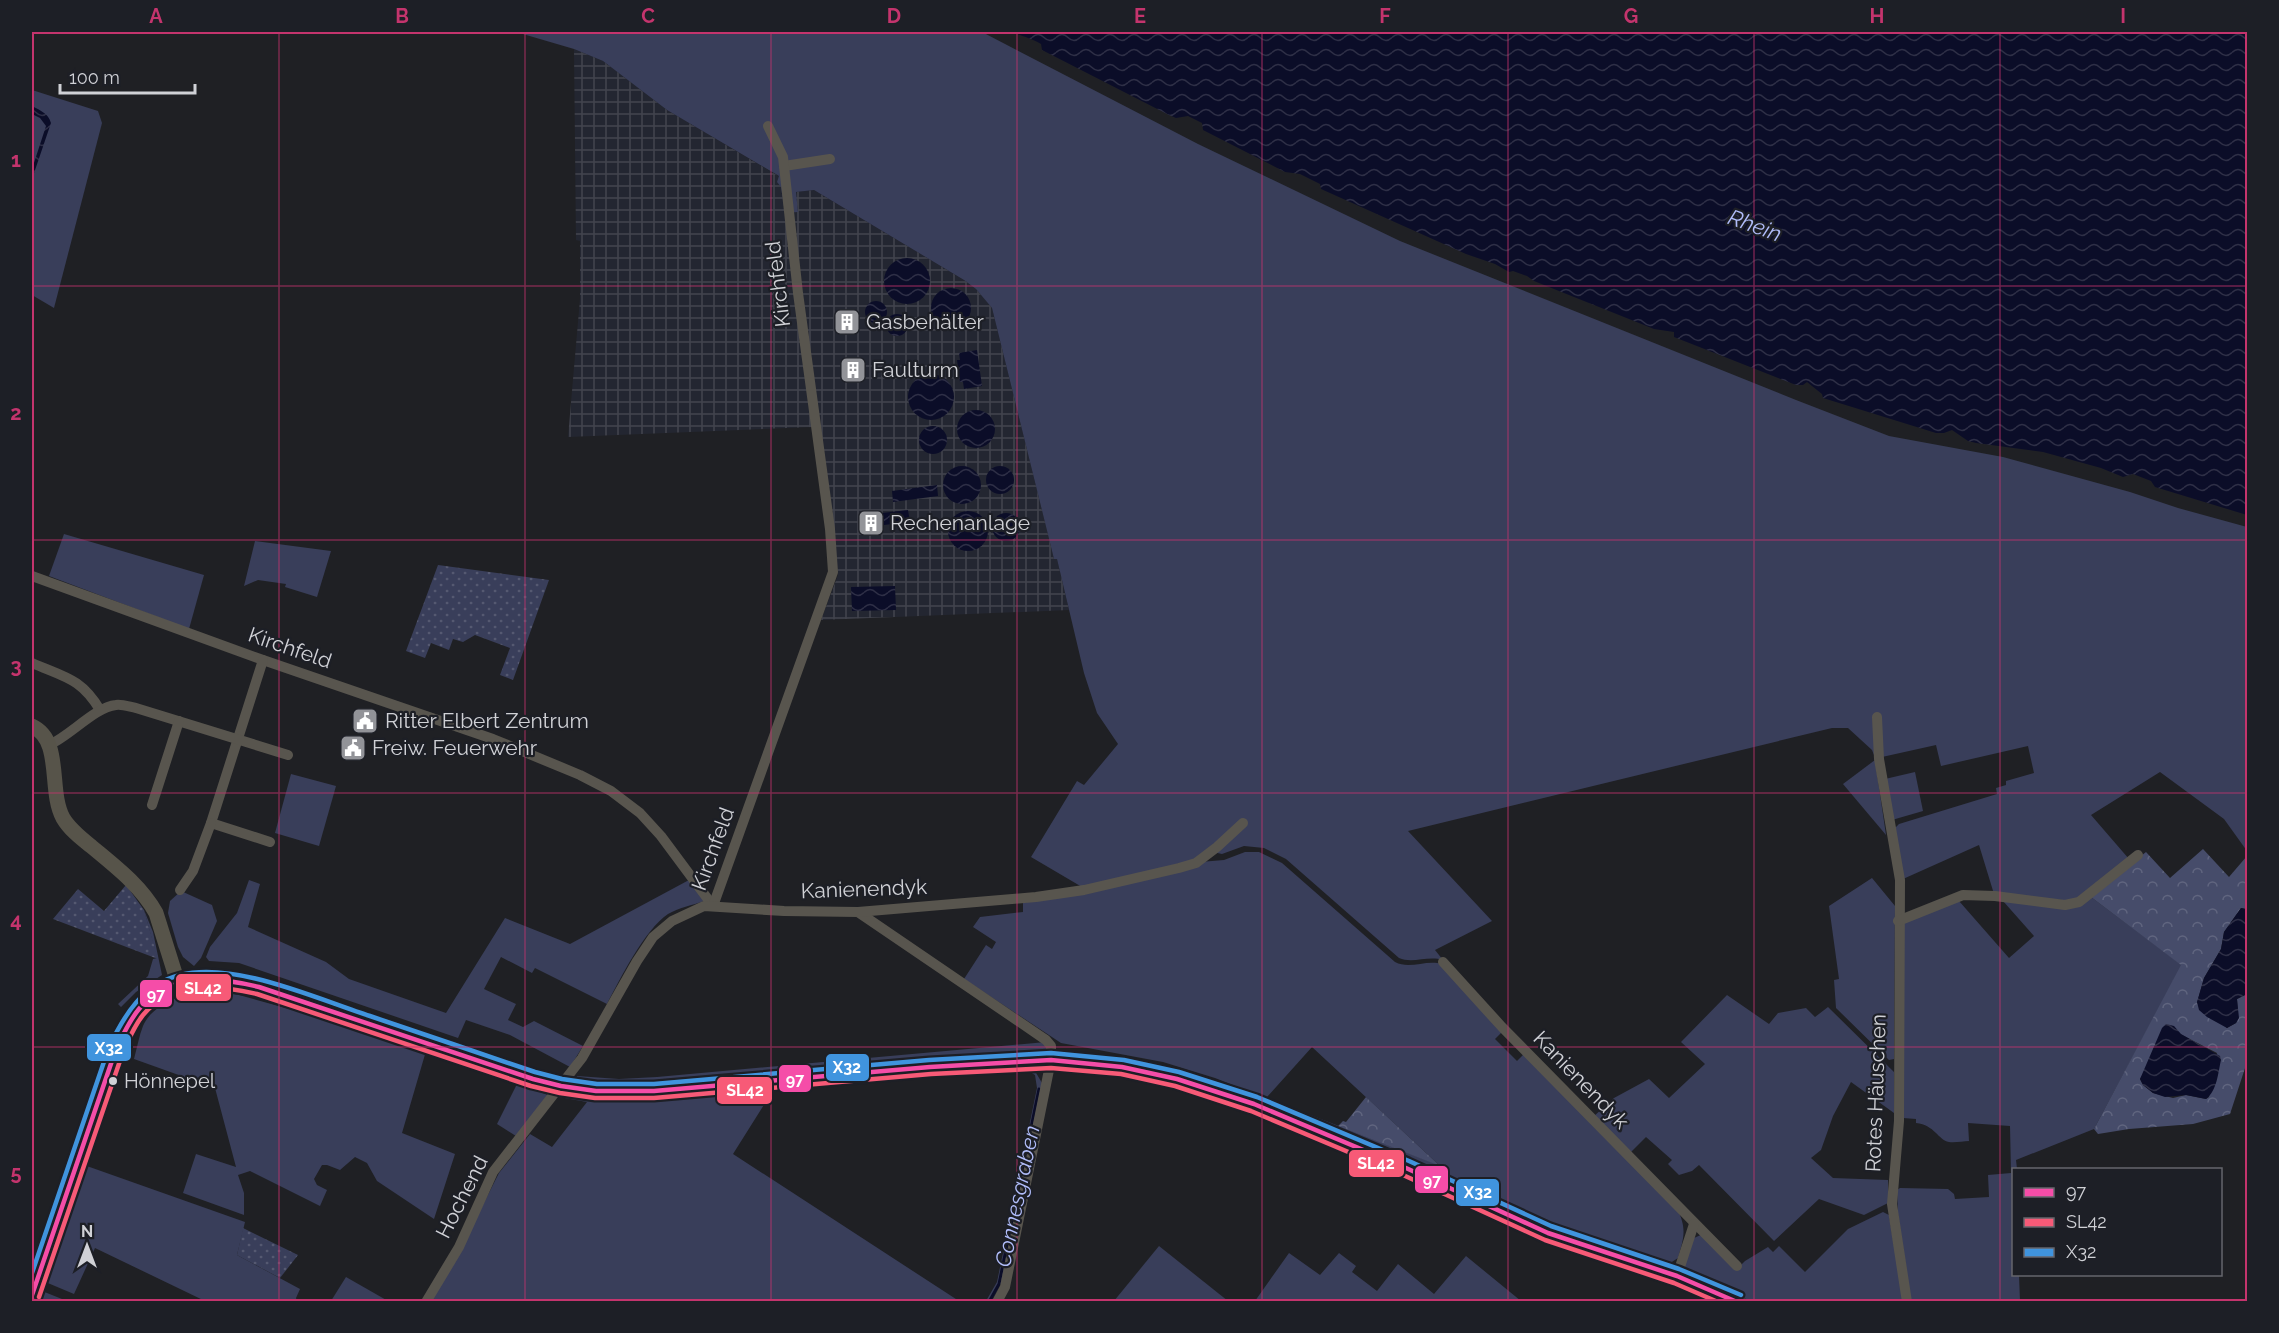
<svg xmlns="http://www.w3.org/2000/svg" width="2279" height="1333" font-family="Raleway,sans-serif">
	<defs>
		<pattern id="industrial-grid" width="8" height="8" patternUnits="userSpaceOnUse" patternTransform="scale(1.5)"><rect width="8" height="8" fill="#232631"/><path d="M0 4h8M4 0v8" fill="none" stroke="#42444e"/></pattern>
		<pattern id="forest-crowns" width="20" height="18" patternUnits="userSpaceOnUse" patternTransform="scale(1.5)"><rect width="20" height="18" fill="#464c6a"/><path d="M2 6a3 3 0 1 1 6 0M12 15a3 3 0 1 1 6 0" fill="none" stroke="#60657f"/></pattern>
		<pattern id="garden-dots" width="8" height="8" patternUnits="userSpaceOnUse" patternTransform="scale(1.5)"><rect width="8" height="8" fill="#393e5a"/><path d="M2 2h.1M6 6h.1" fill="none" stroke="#555971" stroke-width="1.8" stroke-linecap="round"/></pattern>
		<pattern id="water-waves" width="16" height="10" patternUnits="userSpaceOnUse" patternTransform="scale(1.5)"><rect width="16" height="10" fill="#0b0d28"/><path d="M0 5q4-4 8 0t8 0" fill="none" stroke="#2e2f46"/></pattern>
	</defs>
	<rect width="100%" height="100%" fill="#1f2024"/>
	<g fill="url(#industrial-grid)">
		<path d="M574,49L603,61L667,110L780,177L812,427L568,437L580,299V241L576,240Z"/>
		<path d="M814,190L964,280L976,289L992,308L1054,559H1057L1069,610L821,620L838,575L791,212L798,211L795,192Z"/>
	</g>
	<g fill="#393e5a">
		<path d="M516,32H982L1198,144L1400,241L1796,400L1889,436L2003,457L2130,492L2178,508L2247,527V851L2224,819L2160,772L2091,815L2129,859L2073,901L1994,894L1979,845L1903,879L1894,829L1899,824L1997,794L1996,788L2006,785V781L2034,773L2028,746L1941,766L1936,745L1882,757L1874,755L1872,750L1848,728H1832L1408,831L1492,921L1435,950L1443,960C1428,955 1413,964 1399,958L1286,859L1264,848L1244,846L1222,854L1213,852L1192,861L1082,887L1031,857L1077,781L1084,785L1118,744L1097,713L1084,673L1057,559H1054L992,308L976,289L964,280L814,190L796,192L798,212L785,213L781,187L777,182L779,176L667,110L603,61L574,49Z"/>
		<path d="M32,90L98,111L102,123L54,308L32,295Z"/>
		<path d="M64,534L204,575L189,629L49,576Z"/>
		<path d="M255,541L331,551L317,597L285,587L286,584L258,580L244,586Z"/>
		<path d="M1875,760L1886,835L1843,784Z"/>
		<path d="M1915,772L1923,811L1892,820L1885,779Z"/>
		<path d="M291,774L336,786L319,846L275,833Z"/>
		<path d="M1245,852H1259L1282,863L1395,962C1410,970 1426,959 1442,964L1503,1031L1495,1039L1517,1061L1525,1053L1677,1208C1687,1229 1684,1237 1678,1258L1664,1267L1560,1232L1308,1121V1114L1439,1165L1312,1047L1267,1097L1298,1110L1291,1115L1263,1104L1266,1098L1215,1078L1163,1062L1061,1043L964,979L986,945L992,949L996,942L973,927L980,917L1023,912V903L1200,862L1224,860Z"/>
		<path d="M1872,878L1895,906L1894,1059L1889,1060L1836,1008L1834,980L1839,979L1829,906Z"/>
		<path d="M249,880L260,884L248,927L326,962L349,979L446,1013L505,918L570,944L689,880L704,901C693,905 678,908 668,914C645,929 620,979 607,1004L535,968L532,973L501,957L484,989L516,1004L508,1020L523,1027L534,1021L583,1046L570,1067L510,1035L466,1020L458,1038L239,963L209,961L206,957L210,947L237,913Z"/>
		<path d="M181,891L212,905L217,921L201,958L194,966L183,957L178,947L168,913L170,901Z"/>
		<path d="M2091,897L2182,965L2094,1129L2016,1160L2017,1169L2014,1170V1274L2019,1275L2020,1301H1911L1898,1214L1897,1190L1900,1188L1948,1189L1954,1194L1955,1199L1989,1197L1988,1175L2011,1173L2010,1126L1968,1123L1969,1141C1963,1141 1955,1143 1949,1142C1938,1140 1935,1125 1916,1123V1119L1903,1118L1904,923L1959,901L2009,958L2034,936L2003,901L2066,908Z"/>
		<path d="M144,910L153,932L162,975L136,992L121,1007L118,1004L148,976L153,959L157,958Z"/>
		<path d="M208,990L239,995L347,1025L426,1051L402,1133L455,1154L434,1219L377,1181L367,1163L355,1157L340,1170L327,1165H322L314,1179L317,1185L327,1190L320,1206L250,1171L238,1175L244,1193V1215L183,1193L196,1154L236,1167L215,1088L134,1059C137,1048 139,1036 143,1026C153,1003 185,993 208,990Z"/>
		<path d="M1727,995L1769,1024L1778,1013L1806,1008L1815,1017L1828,1007L1894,1072V1113L1851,1082L1833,1116L1821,1150L1811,1158L1833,1178L1888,1180V1203L1864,1215L1819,1199L1774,1241L1699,1165L1692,1171L1679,1175L1668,1164L1672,1160L1646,1137L1629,1154L1593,1117L1614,1098L1649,1079L1669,1098L1705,1064L1681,1042Z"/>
		<path d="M1046,1042V1053H1034L658,1087L612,1090L575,1081L577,1076L619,1079L657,1077Z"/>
		<path d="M1028,1067L1035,1071L1042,1083L1001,1283L991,1301H986L997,1282L1037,1088L1035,1075L1027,1070L876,1080L774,1089L733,1154L959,1301L431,1302L451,1268L499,1173L530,1134L552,1147L587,1102L559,1097L565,1092Z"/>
		<path d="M517,1084L548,1095L516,1136L497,1124Z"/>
		<path d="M84,1165L245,1222L237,1255L300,1289L296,1298L297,1301H205L95,1248L74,1294L43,1281Z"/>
		<path d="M1883,1212L1889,1215L1903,1301H1751L1688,1276L1684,1268L1694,1238L1703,1234L1737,1269L1745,1261L1768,1247L1773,1252L1779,1246L1805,1272L1848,1229Z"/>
		<path d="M1159,1246L1228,1301H1114Z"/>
		<path d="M1289,1253L1320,1275L1339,1253L1356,1266L1352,1272L1377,1291L1398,1264L1434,1294L1466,1256L1521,1301H1255Z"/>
		<path d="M346,1277L388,1301H331Z"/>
		<path d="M42,1291L67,1301H38Z"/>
	</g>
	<g fill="url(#forest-crowns)" fill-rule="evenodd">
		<path d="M2203,849L2229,877L2247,856V909L2241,908L2224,932L2221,949L2204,978L2197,1003L2227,1028L2236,1023L2238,1018L2237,999L2247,994V1062L2230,1114L2193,1124L2129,1129L2098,1134L2094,1129L2181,965L2091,897L2146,852L2170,878ZM2174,1027L2180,1034L2217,1053L2209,1097L2206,1099L2186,1095L2173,1098L2153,1093L2143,1085L2140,1079Z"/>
		<path d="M1366,1097L1440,1166L1338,1126L1343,1121L1346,1122Z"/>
	</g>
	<g fill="url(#garden-dots)">
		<path d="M438,565L549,580L513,680L500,675L510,648L475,635L463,642L453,639L449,650L431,643L425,658L406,651Z"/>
		<path d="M126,885L144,910L158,959L53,919L78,889L104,911Z"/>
		<path d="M243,1228L298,1255L280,1278L237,1255Z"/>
	</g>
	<g fill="url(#water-waves)">
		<path d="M1013,32H2247V515L2155,487L2151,481L2133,474L2123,477L2101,468L2043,452L1976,443L1968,441L1952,430L1944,433H1936L1823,398L1822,394L1807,382L1803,385H1796L1674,337V332L1654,329L1534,281L1527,276L1513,271L1509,272L1495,264L1466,254L1321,189L1320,184L1300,174L1285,172L1203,130L1202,123L1188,116L1176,118L1169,115L1042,50L1041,44C1032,38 1023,37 1013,32Z"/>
		<path d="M32,106C41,111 48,113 51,123L32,179V169L46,126L40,118L32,114Z"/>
		<circle cx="907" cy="281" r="23"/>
		<circle cx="951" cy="308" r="20"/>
		<circle cx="876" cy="312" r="11"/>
		<circle cx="897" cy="325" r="11"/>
		<path d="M977,350L982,386L964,389L963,382H960L957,360H960L959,353Z"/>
		<circle cx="931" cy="397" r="23"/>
		<circle cx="976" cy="429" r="19"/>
		<circle cx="933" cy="440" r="14"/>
		<circle cx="962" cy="485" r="19"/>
		<circle cx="1000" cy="480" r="14"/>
		<path d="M937,485L938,496L893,502L892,491Z"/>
		<path d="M908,510L910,522L884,525L882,513Z"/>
		<circle cx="968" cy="531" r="20"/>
		<circle cx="1006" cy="527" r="14"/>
		<path d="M895,586L896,610L852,611L851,587Z"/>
		<path d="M2241,908L2247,909V994L2237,999L2239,1018L2236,1023L2227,1028L2207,1017L2199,1010L2197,1002L2204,978L2221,949L2224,932Z"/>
		<path d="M2166,1024L2174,1026L2181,1034L2220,1056L2221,1060C2218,1073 2217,1091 2206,1099L2186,1095L2165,1097L2153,1093L2143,1085L2140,1079L2162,1028Z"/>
	</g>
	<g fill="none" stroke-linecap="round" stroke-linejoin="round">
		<path stroke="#0b0d28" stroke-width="3" d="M989,1302L999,1284L1039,1089"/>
		<g stroke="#58554e" stroke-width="10">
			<path d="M784,166L830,159"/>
			<path d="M32,576L263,660L493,739L580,775L611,791L640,813L661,836L713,906"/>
			<path d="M263,660L211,823L270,842"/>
			<path d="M32,663C64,677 81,678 100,710"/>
			<path d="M1877,717L1879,759L1900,880L1899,1121L1892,1204L1907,1302"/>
			<path d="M49,745C70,736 95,707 116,705C122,704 130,707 136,708L288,755"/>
			<path d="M152,805L179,721"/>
			<path d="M180,890L193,871L211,823"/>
			<path d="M713,906L833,572L830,529L798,293L783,157L768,126"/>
			<path d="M858,912L1046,1040L1051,1046V1060L1005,1287L997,1302"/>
			<path d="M1898,921L1963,895L1995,896L2065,905L2079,902L2138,855"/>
			<path d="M1443,962L1502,1027L1737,1266"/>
			<path d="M1677,1276L1694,1224"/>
			<path d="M426,1302L459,1247L493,1172L582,1058L637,961L653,937L672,921L704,906L784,911L858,912L1036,897L1084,890L1179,868L1196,863L1217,847L1243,823"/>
		</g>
		<g stroke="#57544a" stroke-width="15">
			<path d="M32,726C63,740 48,791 63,818C70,830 82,839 92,847C116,867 141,886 156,913L178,983"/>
			<path d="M32,1295L116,1049C124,1034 130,1017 142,1005C174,972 218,976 259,987L533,1079L561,1086L596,1091H654L930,1067L1051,1060L1122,1067L1177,1079L1254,1104L1406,1168L1548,1233L1677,1276L1738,1302"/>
		</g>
		<g stroke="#1d1f26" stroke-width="9">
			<path id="bus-1" d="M32,1295L116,1049C123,1035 129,1021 139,1009C169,972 218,977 259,987L533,1079L561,1086L596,1091H654L930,1067L1051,1060L1122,1067L1177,1079L1254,1104L1406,1168L1548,1233L1677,1276L1737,1302"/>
		</g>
		<g stroke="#1d1f26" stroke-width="9">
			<path id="bus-2" d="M39,1297L123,1052C129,1039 134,1026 143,1015C172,980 218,985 257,994L531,1086L560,1093L595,1098H654L931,1074L1051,1068L1121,1074L1175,1086L1251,1111L1403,1175L1545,1240L1674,1283L1718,1302"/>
		</g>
		<g stroke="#1d1f26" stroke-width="9">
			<path id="bus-3" d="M32,1273L109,1047C125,1014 142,985 180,975C235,961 317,999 370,1016C425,1035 480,1053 535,1072L562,1079L597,1084H654L929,1060L1051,1053L1124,1060L1179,1072L1257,1097L1409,1161L1551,1226L1679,1269L1741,1295"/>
		</g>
		<use href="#bus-1" stroke="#f54da8" stroke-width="4.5"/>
		<use href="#bus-2" stroke="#f75a77" stroke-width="4.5"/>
		<use href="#bus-3" stroke="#4094de" stroke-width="4.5"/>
	</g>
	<path fill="none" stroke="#c4346d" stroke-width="1.5" stroke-opacity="0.55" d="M279,32V1302M525,32V1302M771,32V1302M1017,32V1302M1262,32V1302M1508,32V1302M1754,32V1302M2000,32V1302M32,286H2248M32,540H2248M32,793H2248M32,1047H2248"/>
	<defs>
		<g id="building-square" transform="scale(1.35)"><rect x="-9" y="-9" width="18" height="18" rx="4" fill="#929398" stroke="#1d1f26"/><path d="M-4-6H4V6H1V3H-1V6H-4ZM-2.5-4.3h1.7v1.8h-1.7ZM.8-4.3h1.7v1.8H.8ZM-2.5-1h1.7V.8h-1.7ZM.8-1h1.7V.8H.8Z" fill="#fff"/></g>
		<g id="civic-square" transform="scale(1.35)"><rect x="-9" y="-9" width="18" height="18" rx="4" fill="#929398" stroke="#1d1f26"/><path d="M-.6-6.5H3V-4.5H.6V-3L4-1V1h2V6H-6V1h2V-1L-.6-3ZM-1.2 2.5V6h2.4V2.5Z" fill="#fff"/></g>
	</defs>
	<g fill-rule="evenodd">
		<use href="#building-square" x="847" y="322"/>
		<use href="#building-square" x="853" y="370"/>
		<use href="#building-square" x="871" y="523"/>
		<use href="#civic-square" x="365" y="721"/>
		<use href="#civic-square" x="353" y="748"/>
	</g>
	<circle fill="#d0d1d6" stroke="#1d1f26" stroke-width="2" cx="113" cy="1081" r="5"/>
	<g text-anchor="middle" stroke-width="4.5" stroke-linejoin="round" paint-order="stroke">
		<g font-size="20" fill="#d0d1d6" stroke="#1d1f26" text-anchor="start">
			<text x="124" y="1088">Hönnepel</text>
		</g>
		<g font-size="21" fill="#d0d1d6" stroke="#1d1f26">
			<text transform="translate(778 284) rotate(-97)" y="7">Kirchfeld</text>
			<text transform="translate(290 648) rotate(19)" y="7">Kirchfeld</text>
			<text transform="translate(713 849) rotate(-70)" y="7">Kirchfeld</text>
			<text transform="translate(864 889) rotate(-2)" y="7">Kanienendyk</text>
			<text transform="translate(1581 1080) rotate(46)" y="7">Kanienendyk</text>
			<text transform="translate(1876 1093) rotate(-88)" y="7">Rotes Häuschen</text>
			<text transform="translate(462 1197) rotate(-63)" y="7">Hochend</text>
		</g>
		<g font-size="21" fill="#d0d1d6" stroke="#1d1f26" text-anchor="start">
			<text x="866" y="329">Gasbehälter</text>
			<text x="872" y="377">Faulturm</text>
			<text x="890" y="530">Rechenanlage</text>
			<text x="385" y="728">Ritter Elbert Zentrum</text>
			<text x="372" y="755">Freiw. Feuerwehr</text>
		</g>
		<g font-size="22" font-style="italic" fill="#b1bdfa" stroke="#1d1f26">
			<text transform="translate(1755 225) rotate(20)" y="8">Rhein</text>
			<text transform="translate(1017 1196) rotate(-78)" y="8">Connesgraben</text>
		</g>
	</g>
	<g stroke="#1d1f26" stroke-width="2">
		<rect x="175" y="973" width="57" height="29" rx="6" fill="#f75a77"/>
		<rect x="139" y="979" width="34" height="29" rx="6" fill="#f54da8"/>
		<rect x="86" y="1033" width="46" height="29" rx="6" fill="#4094de"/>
		<rect x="825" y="1053" width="45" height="29" rx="6" fill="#4094de"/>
		<rect x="778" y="1064" width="34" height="29" rx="6" fill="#f54da8"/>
		<rect x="716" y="1076" width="57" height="29" rx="6" fill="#f75a77"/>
		<rect x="1348" y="1149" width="57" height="29" rx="6" fill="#f75a77"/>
		<rect x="1414" y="1165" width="35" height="29" rx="6" fill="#f54da8"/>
		<rect x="1455" y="1178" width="45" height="29" rx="6" fill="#4094de"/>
	</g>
	<g font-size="16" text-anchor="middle" font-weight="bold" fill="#fff">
		<text x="203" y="994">SL42</text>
		<text x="156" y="1000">97</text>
		<text x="109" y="1054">X32</text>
		<text x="847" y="1073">X32</text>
		<text x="795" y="1085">97</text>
		<text x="745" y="1096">SL42</text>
		<text x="1376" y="1169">SL42</text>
		<text x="1432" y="1186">97</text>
		<text x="1478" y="1198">X32</text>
	</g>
	<rect width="2279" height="1333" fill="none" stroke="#1d1f26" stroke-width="66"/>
	<rect x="2012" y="1168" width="210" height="108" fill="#1d1f26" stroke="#65666c" stroke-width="1.5"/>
	<rect x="2024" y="1188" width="30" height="9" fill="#f54da8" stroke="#65666c" stroke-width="1.5"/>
	<text x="2066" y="1198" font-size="18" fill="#d0d1d6">97</text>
	<rect x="2024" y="1218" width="30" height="9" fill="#f75a77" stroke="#65666c" stroke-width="1.5"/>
	<text x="2066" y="1228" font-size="18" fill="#d0d1d6">SL42</text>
	<rect x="2024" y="1248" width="30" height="9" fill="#4094de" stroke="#65666c" stroke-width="1.5"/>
	<text x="2066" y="1258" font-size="18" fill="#d0d1d6">X32</text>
	<g transform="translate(87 1246)" stroke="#1d1f26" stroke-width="4.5" paint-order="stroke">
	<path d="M0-4.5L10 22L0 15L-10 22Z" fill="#d0d1d6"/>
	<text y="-9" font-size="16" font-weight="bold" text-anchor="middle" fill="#d0d1d6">N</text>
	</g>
	<path d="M60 84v9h135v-9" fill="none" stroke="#d0d1d6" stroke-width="3"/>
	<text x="69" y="84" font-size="18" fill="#d0d1d6" stroke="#1d1f26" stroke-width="4.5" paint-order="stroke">100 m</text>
	<rect x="33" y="33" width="2213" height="1267" fill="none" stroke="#c4346d" stroke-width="2"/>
	<g font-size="20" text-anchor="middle" font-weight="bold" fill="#c4346d">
		<text x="156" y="23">A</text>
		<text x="402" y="23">B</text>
		<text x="648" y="23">C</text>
		<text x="894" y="23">D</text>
		<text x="1140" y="23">E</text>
		<text x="1385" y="23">F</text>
		<text x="1631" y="23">G</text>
		<text x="1877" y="23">H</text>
		<text x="2123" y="23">I</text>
		<text x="16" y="167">1</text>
		<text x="16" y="420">2</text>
		<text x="16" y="673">3</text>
		<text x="16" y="927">4</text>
		<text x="16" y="1180">5</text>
	</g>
</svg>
